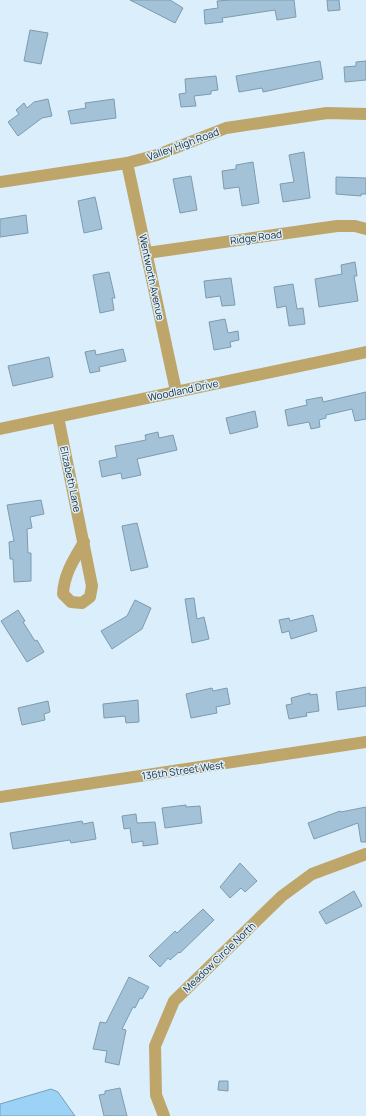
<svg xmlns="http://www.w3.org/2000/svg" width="366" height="1116" font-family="Manrope,sans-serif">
	<rect width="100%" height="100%" fill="#dbeefb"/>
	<path fill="#9cd2f6" stroke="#759fba" d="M51,1089L58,1092L75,1116H0V1104Z"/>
	<g fill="#a3c2d7" stroke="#7d9baf">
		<path d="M130,0H170L183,8L175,23Z"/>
		<path d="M231,0H294L296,17L277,20L275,10L222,18L223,22L205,24L204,10L218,8L217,1Z"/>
		<path d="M327,0H339L340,10L328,11Z"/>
		<path d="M30,30L48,33L41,64L24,61Z"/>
		<path d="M320,61L323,79L263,92L262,88L239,92L236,76Z"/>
		<path d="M366,61V80L345,82L344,67L356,66V62Z"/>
		<path d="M216,76L218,90L211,91V94L194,96L196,106L181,107L179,94L186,93L185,79Z"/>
		<path d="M48,99L52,116L42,118L18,136L8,122L19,114L16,110L24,103L27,108L34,102Z"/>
		<path d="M114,99L116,118L71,124L68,111L86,108L85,103Z"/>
		<path d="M304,152L310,198L283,202L280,184L294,182L289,155Z"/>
		<path d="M253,162L259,203L242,206L239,187L224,189L222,171L236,169V165Z"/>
		<path d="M191,176L197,210L180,213L173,179Z"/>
		<path d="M336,177L366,178V194H361V196L336,194Z"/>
		<path d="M95,197L102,229L84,233L78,201Z"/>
		<path d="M26,215L28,233L0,237V219Z"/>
		<path d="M355,262L357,276H354L358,301L319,307L315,279L342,274L341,265Z"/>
		<path d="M109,272L115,298H112L114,310L100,313L93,275Z"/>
		<path d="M231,278L235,305L222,306L220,296L206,298L204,281Z"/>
		<path d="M293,284L297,309L303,308L305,324L289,326L286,306L277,308L274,287Z"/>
		<path d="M225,319L228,333L238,331L239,340L230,342L231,347L214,350L209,322Z"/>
		<path d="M123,349L126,361L99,367L100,371L90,373L85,352L95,350L96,355Z"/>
		<path d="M49,357L53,377L13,386L8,366Z"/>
		<path d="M366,392V419L355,421L352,409L326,415V418L319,420L320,427L311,429L309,422L288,426L285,410L307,405L306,400L322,397L323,402Z"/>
		<path d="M255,411L258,427L230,434L226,418Z"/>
		<path d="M158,432L159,438L173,435L177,450L137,459L141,475L122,479L121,473L102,477L99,461L117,457L115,446L146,440L145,435Z"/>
		<path d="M41,500L44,514L30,517L32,528L27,529L28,553H31V581L14,582L13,559H10L9,542L14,541L7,505Z"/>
		<path d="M137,523L148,567L131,571L122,526Z"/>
		<path d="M194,598L197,619L204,617L209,639L192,643L185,599Z"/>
		<path d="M135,600L151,608L142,629L112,649L101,631L127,616Z"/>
		<path d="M18,610L25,621L23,622L35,641L37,640L44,652L27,662L1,621Z"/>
		<path d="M313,615L317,631L291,639L289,631L282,633L279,620L289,618L290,621Z"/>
		<path d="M366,687V706L338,710L336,692Z"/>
		<path d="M212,688L213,691L227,688L230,704L216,707L217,713L191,718L186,694Z"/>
		<path d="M310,693V695L317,694L319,711L306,713L307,716L289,719L286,705L292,704L291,698Z"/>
		<path d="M138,700L139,722L126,723L125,716L104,718L103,704Z"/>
		<path d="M48,701L50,712L44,714L45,720L22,725L18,708Z"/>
		<path d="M186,805V807L200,806L202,823L165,828L162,808Z"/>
		<path d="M366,807V842H361L358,823L314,839L308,823L340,811L341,812Z"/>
		<path d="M136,814L137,823L155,822L158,844L143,846V841L132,843L130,828L124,829L122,816Z"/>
		<path d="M82,821L83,824L93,822L96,839L71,843L70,840L13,849L10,833Z"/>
		<path d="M240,863L257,881L245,892L241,888L230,898L220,887Z"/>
		<path d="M354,891L362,906L326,924L319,912Z"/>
		<path d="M203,909L214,920L180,953L179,952L170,960L168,958L160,967L149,956L175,931L177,933Z"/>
		<path d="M129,977L149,987L142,999L140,998L135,1008L133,1007L122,1029L126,1030L119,1065L105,1062L107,1051L93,1049L100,1022L106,1023Z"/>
		<path d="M219,1081H228V1091L218,1090Z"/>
		<path d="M120,1088L127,1116H104L99,1095L105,1094V1091Z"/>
	</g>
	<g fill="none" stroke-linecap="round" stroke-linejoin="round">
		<g stroke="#bea56a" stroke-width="12">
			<path d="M127,163L176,391"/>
			<path d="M0,182L127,163L157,155L226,128L327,113L366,114"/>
			<path d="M147,253L337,226H355L366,229"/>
			<path d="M58,417L92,586L90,597L82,603L71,602L63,594C64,574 74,559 84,542"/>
			<path d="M0,429L366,352"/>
			<path d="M0,797L366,742"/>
			<path d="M164,1116L156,1095L155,1046L174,1001L282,896L312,874L366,854"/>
		</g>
	</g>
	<g text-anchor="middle" stroke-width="3" stroke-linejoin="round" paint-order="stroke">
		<g font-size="10" fill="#1b272f" stroke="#dbeefb">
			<text transform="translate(183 144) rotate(-20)" y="4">Valley High Road</text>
			<text transform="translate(256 237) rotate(-8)" y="4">Ridge Road</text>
			<text transform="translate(152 277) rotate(78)" y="4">Wentworth Avenue</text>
			<text transform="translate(183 390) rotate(-12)" y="4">Woodland Drive</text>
			<text transform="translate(71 479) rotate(78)" y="4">Elizabeth Lane</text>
			<text transform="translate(183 770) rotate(-8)" y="4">136th Street West</text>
			<text transform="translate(219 957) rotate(-44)" y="4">Meadow Circle North</text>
		</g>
	</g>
</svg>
